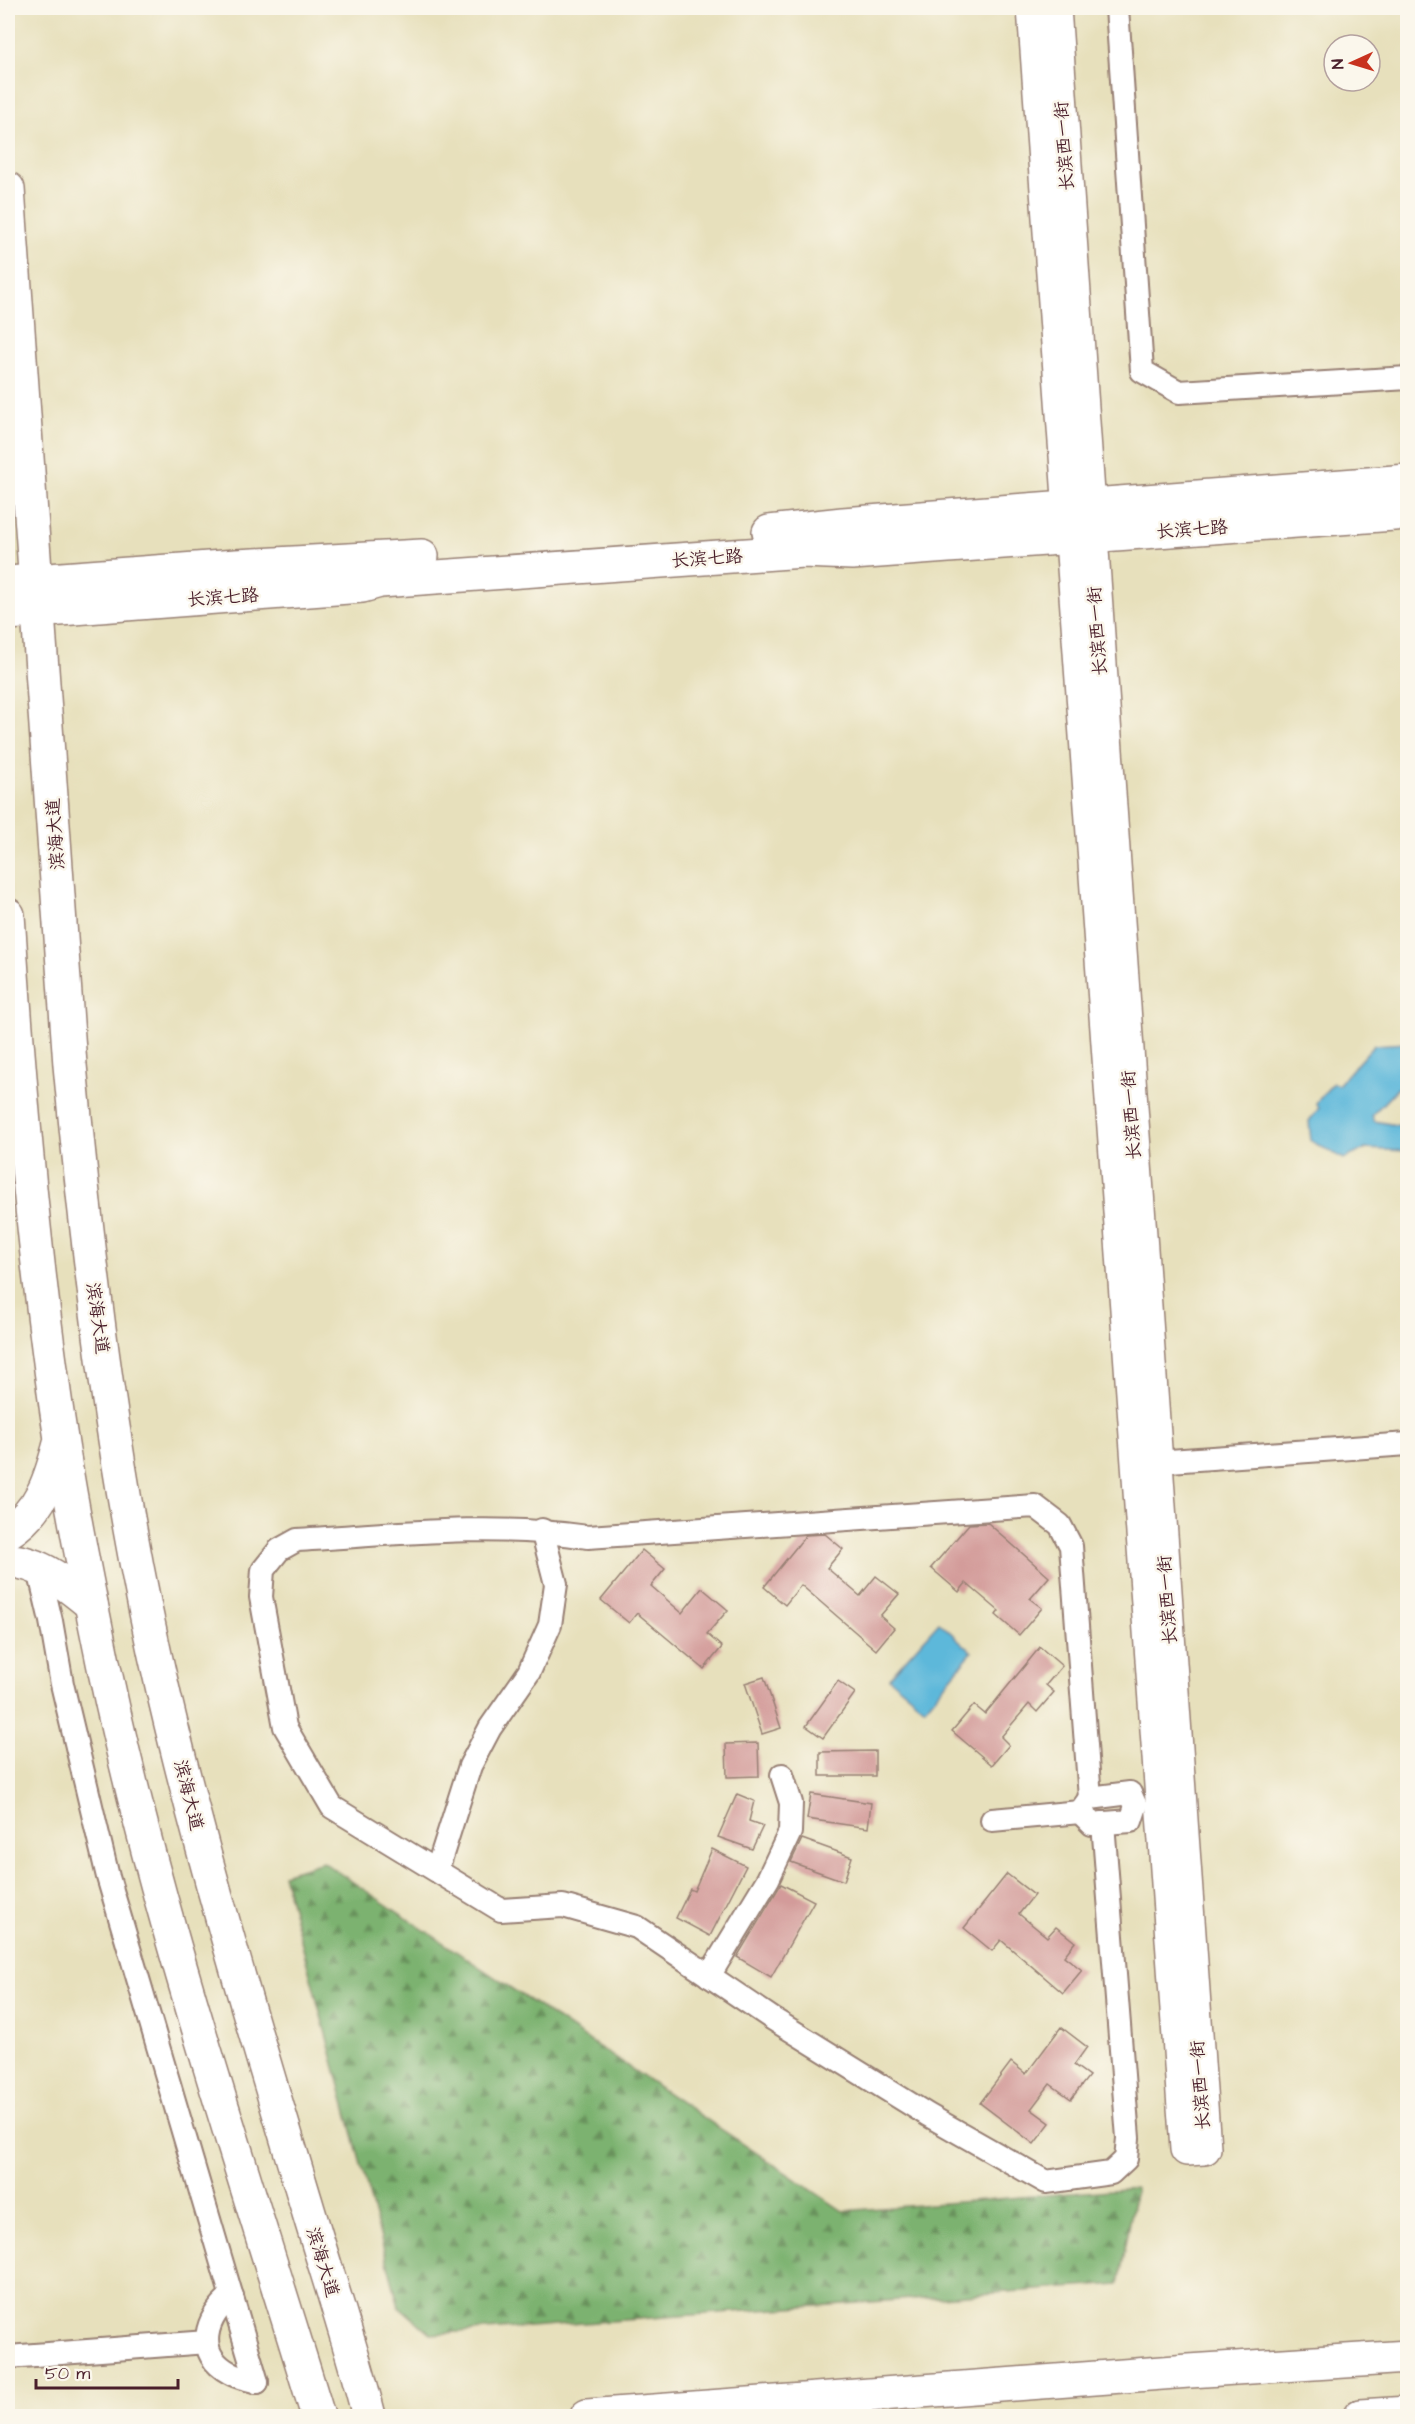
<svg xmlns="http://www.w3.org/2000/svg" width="1415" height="2424" font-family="'Architects Daughter','LXGW WenKai TC',sans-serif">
	<defs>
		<pattern id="forest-firs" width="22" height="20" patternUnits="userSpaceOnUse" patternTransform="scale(1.5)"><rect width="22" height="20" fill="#7cb26f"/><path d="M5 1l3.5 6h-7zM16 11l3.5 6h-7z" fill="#68905b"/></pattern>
	</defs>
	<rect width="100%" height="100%" fill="#fbf7ec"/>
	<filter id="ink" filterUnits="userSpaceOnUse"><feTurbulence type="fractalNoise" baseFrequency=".0167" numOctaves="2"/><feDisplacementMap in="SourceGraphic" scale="12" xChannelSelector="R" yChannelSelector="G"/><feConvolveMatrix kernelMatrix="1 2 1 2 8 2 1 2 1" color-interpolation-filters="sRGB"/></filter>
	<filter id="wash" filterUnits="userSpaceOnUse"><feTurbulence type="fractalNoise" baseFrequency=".008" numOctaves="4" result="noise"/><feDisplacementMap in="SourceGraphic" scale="24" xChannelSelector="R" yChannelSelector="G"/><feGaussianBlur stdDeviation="1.35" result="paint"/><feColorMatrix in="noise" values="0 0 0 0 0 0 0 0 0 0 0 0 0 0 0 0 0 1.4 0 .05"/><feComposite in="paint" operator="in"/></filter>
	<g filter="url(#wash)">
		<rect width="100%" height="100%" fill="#e7e0bc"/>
		<path fill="url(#forest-firs)" stroke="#63684d" stroke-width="1.5" d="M323,1862L843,2211L1136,2188L1119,2284L431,2334L399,2306L283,1874Z"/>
		<g fill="#5db8da" stroke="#546c82" stroke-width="1.5">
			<path d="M1407,1043V1085L1398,1088L1372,1115L1374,1121L1407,1127V1151L1365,1149L1344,1159L1311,1141L1309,1121L1319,1108L1316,1103L1333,1083L1338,1085L1374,1045Z"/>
			<path d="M939,1622L972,1652L925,1708L889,1678Z"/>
		</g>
		<g id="blocks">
			<g fill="#d39b9a">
				<path d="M988,1523L1049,1577L1030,1599L1042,1608L1019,1635L996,1615L999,1611L966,1583L959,1592L931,1568L969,1524Z"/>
				<path d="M825,1534L843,1549L827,1568L860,1596L876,1576L899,1594L880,1616L894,1628L876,1650L801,1585L785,1605L764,1587L806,1535Z"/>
				<path d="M642,1550L665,1569L651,1586L682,1613L702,1588L728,1610L707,1634L722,1647L704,1669L637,1613L629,1623L601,1600Z"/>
				<path d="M1040,1647L1062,1666L1046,1685L1054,1692L1037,1712L1029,1704L1001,1737L1009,1745L992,1765L952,1731L974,1705L985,1714Z"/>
				<path d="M764,1677L781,1728L762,1734L745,1683Z"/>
				<path d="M838,1681L855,1693L823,1738L806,1726Z"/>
				<path d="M758,1743L759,1776L727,1777L726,1744Z"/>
				<path d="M875,1751V1776H820V1752Z"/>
				<path d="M737,1794L754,1801L749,1821L763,1826L752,1849L718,1837Z"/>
				<path d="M811,1794L871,1803L868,1828L807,1819Z"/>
				<path d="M802,1839L852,1857L844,1881L791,1862Z"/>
				<path d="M712,1849L746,1866L710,1936L676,1918L690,1889L694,1891Z"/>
				<path d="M1007,1874L1034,1895L1019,1914L1047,1937L1056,1927L1075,1942L1064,1956L1082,1970L1063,1993L1001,1940L992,1951L964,1928Z"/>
				<path d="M781,1884L814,1901L771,1977L737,1957Z"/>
				<path d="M1061,2027L1087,2047L1074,2065L1089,2076L1071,2099L1050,2084L1031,2109L1050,2123L1034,2144L980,2103L1011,2062L1026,2074Z"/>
			</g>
		</g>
	</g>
	<g filter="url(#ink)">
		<use href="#blocks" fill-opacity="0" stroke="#988074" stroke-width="1.5"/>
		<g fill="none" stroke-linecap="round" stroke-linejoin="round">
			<g stroke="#988074" stroke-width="26">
				<g id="street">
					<path d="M1117,8L1142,371L1179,392L1408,378"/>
					<path d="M1141,1463L1408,1444"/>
					<path d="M39,1570L51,1621L62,1684L108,1877L257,2382"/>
					<path d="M1130,1793L1136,1806L1131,1821L1092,1824L1080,1812L1090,1798Z"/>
					<path d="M1090,1798L1071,1546L1060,1525L1035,1506L588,1537C491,1523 394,1534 297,1540L279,1550L263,1570L261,1597L285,1727L332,1807L501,1910L563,1906L637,1927L773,2019L928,2115L1046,2182L1111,2173L1126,2159L1128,2138L1103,1823"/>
					<path d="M992,1820L1080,1812"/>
					<path d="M437,1870L470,1766L490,1728L529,1672L550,1625L556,1584L542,1530"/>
					<path d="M709,1976L768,1879L790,1832L791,1803L782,1775"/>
					<path d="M232,2296C205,2317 194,2354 230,2373C238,2378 248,2379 257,2382"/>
					<path d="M8,2357L207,2342"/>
				</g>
			</g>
			<g stroke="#988074" stroke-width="36">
				<g id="secondary">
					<path d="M1034,8L1187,2149L1204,2148C1154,1434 1102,721 1054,8"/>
					<path d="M769,532L843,524L1408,481"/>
					<path d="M8,583L236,566L422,556"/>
					<path d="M8,613L362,586L380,581L803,551L852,553L1408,513"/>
					<path d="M8,1532C42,1510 51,1478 61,1440"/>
					<path d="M8,1561C39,1561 68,1585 91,1604"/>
				</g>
			</g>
			<g stroke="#988074" stroke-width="36">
				<g id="primary">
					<path d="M587,2416L1189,2371L1408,2357"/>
					<path d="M1360,2416L1408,2413"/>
				</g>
			</g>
			<g stroke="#988074" stroke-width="36">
				<g id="highway">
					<path d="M8,189L70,1065C90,1278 116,1491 165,1699C205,1869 256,2036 306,2203C327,2274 351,2345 369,2416"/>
					<path d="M8,915C18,1069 31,1223 52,1377C63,1461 79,1545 96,1628C149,1896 239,2156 318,2416"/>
				</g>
			</g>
			<use href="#street" stroke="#fff" stroke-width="22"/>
			<use href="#secondary" stroke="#fff" stroke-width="33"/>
			<use href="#primary" stroke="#fff" stroke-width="33"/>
			<use href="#highway" stroke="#fff" stroke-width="33"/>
		</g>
	</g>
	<g text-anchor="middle" stroke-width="5" stroke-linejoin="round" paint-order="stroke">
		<g font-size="18" fill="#4a1f2b" stroke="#fbf7ec">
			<text transform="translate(1064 146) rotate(-94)" y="6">长滨西一街</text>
			<text transform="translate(1192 529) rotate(-4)" y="6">长滨七路</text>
			<text transform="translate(707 558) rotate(-4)" y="6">长滨七路</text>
			<text transform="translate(223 597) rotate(-4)" y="6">长滨七路</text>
			<text transform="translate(1097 631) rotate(-94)" y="6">长滨西一街</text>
			<text transform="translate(55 834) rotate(-94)" y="6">滨海大道</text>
			<text transform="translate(1131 1115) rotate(-94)" y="6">长滨西一街</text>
			<text transform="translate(98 1318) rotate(82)" y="6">滨海大道</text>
			<text transform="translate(1167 1600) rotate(-94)" y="6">长滨西一街</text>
			<text transform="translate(189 1795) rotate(76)" y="6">滨海大道</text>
			<text transform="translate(1200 2085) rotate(-94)" y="6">长滨西一街</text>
			<text transform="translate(323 2262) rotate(73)" y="6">滨海大道</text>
		</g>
	</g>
	<rect width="1415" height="2424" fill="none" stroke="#fbf7ec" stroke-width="30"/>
	<g transform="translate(1352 63) rotate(266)"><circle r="28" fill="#fbf7ec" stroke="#b4a19f" stroke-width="1.5"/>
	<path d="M0-4.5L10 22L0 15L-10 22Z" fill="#c8321e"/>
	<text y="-9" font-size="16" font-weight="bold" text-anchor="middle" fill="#4a1f2b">N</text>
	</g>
	<path d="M36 2379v9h142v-9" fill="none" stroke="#4a1f2b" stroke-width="3"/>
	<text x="45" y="2379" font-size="18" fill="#4a1f2b" stroke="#fbf7ec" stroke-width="4.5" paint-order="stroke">50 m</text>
</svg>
